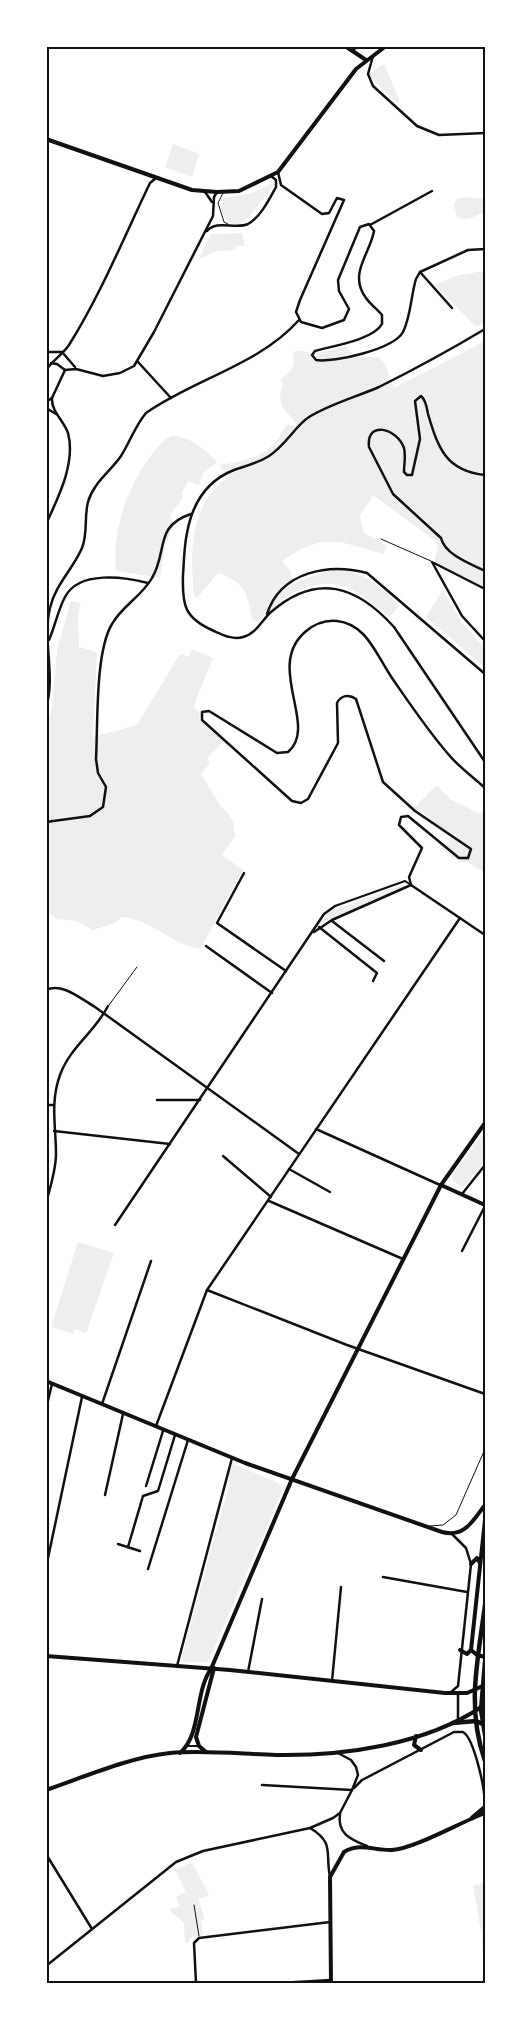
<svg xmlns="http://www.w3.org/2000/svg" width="531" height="2029" font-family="Karla,sans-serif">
	<rect width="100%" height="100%" fill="#fff"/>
	<g fill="#eee">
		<path d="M384,64L399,99L398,104L371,78L370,73Z"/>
		<path d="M173,144L199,154L192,177L165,167Z"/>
		<path d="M273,183L275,184L244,223C231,227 226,222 221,210L224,198L252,193Z"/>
		<path d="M465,197L485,199V212C475,216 467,222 457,217L454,204L457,199Z"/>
		<path d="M242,233L245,246H236L235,250L217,251L199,259L211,234Z"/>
		<path d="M485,271V322L476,327L435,285L459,275Z"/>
		<path d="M485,341V588L434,561L438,548L434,540L373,495L360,516L364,533L387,546L383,554C338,541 324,532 282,561L290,571L294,584C346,558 360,570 400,605L389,618C379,609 365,597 352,590C318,572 279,597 258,622L252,619C246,591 247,584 218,573L197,598L194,596C190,553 189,505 228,477L219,465C236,463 258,459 271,447C277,442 282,431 287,425L298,426C289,411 274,408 283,385L280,379C292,373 296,364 293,352C302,349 309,354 317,353C328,352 336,347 346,347L356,357H378L385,364L394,388Z"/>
		<path d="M171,436C189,435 206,450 217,462L203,473L199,485L188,481L182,493L183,498L170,515L174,524L165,545L160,578L116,571C112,532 126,490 149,458C155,450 162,440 171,436Z"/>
		<path d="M443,590L462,623L485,648V668L426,617Z"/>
		<path d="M71,601L81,603C75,618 80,631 79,647L97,652L93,737L137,725L180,654L189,657L192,649L213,658L197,697L194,708L199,711L200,721L224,741L207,758L210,763L201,774L221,807L228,813L233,822L235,836L222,855L243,870L201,948C180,950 151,919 122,917L113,924L92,930L77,921L57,919L46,910V728L52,707L57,650Z"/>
		<path d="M437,785L452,800L480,814L485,809V873L466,861L465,863L452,857L438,845L448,843L450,838L449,833L414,808Z"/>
		<path d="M405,884V887L321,923L329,912Z"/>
		<path d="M485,1131V1160L466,1185L462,1186L453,1181L452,1175Z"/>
		<path d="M78,1242L114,1253L86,1333L75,1329L73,1334L51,1327Z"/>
		<path d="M233,1464L279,1483L282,1492L208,1662H184L182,1657L215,1533L218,1527L229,1486V1473Z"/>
		<path d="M192,1862L209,1895L198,1899L205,1919L201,1920L203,1935L192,1937L188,1943H185L184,1923L169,1910L180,1906L176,1897L186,1892L175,1870Z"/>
		<path d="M485,1882V1983H484L482,1937L473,1886Z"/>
	</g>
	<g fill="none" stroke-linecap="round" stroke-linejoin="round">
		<g stroke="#111" stroke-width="1">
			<path d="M223,193L218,203L224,222L228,224"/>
			<path d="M381,539L431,561"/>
			<path d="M109,1005L137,967"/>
			<path d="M430,1526L443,1525L456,1515L485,1449"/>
			<path d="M194,1905L199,1936"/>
		</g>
		<g stroke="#111" stroke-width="2">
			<path d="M335,906L405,881L411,885"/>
			<path d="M187,1746H197"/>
		</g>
		<g stroke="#111" stroke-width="2.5">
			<path d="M81,47L83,46"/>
			<path d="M373,56L368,74L373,86L417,126L439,135L485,133"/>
			<path d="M278,172L281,185L322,214L329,213L337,198L344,200L300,300L296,312L301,322L322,328L344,320L349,309L339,291L338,280L360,227L369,224L374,231C370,254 348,274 366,298C370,304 377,309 382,315V324C373,340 332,346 315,351L312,355L316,360C334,363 394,349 403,332C411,316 411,295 416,279L420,272L468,250L485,249"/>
			<path d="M205,192L212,202"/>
			<path d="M370,225L432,191"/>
			<path d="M207,231C217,219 235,230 248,224C260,218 270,198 276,187V180L271,176"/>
			<path d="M420,272L452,308"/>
			<path d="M485,329C450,350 415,369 379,387C356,397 330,404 309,417C296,425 286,445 269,456C258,463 246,466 234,470C206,481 192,505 187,533C184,547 184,561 183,575C182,605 184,618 214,631C223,635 233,640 243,637C256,634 262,620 271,612C317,572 357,586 394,627L485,762"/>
			<path d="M46,352H62L75,367"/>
			<path d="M138,362L171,398"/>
			<path d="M51,363L57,364L65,370"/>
			<path d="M46,370C53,360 63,354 69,345C101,294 124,237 150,183L156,178"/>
			<path d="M65,370L76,369L103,376L120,373L134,366L154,332L213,216L214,197L217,192"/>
			<path d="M46,402L52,398L65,370"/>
			<path d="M46,408L56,414"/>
			<path d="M485,475C446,471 438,448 428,414C427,408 426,400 421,396L415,401L420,439L412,475H407L404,472C404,464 406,456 404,448C397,428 366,420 369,447L393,494L441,538C445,555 471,564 485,571"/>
			<path d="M46,524C58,498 76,463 68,433C64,421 51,411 52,398"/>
			<path d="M432,562L462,616L485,641"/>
			<path d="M434,563L485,589"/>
			<path d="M267,614C281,571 329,563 367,573L485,674"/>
			<path d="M49,640C55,626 58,610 65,597C79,570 125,577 148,583"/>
			<path d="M46,708C56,675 42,641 50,608C55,585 73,569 82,548C88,533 84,517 88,502C93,483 110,472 121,456C130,442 135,426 146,413C194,379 259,365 299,320"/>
			<path d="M46,822L90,816L103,807L106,787L98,773L96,759C98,724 95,652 112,624C122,606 142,596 152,578C168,551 154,526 191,514"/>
			<path d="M244,873L217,923L286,971"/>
			<path d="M411,885L409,877L422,848L399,825L401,817L408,816L459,858H468L471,849L415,811L383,782L356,699C349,694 341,695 337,703L338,743L308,799L301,803L292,801L202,720V712L209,711L277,753L288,752C319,726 265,667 305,632C314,624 325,620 337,621C347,622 356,627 363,634C374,645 383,665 392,678C410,704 428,731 449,755C459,767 473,777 485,788"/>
			<path d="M411,885L485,935"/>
			<path d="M332,921L384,961"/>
			<path d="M319,927L377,973L373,981"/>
			<path d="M314,932L332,920L411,885"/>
			<path d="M206,946L272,993"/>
			<path d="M46,990C62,982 81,999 95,1007L299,1154"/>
			<path d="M157,1100H200"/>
			<path d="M46,1105H54"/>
			<path d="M316,1129L440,1185"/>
			<path d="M54,1131L170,1144"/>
			<path d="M223,1156L271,1197"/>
			<path d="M289,1169L330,1192"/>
			<path d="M462,1194L485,1165"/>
			<path d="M269,1201L403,1259"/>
			<path d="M46,1203C50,1188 56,1170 56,1154C56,1127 50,1102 60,1075C70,1047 95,1032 108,1006"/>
			<path d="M115,1225L324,914L335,906"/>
			<path d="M462,1251L485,1206"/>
			<path d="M207,1290L347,1345L485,1394"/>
			<path d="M102,1404L151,1261"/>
			<path d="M46,1409L52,1384"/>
			<path d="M156,1426L207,1290L460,918"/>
			<path d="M146,1486L163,1431"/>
			<path d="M105,1495L123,1414"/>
			<path d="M118,1544L140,1551"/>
			<path d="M128,1547L143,1496L158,1491L175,1435"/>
			<path d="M48,1558L82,1397"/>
			<path d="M148,1569L188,1440"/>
			<path d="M383,1577L467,1592"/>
			<path d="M177,1666L232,1458"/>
			<path d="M248,1672L262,1599"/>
			<path d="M332,1681L341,1587"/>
			<path d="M451,1692L458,1686L471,1564L466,1548L452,1534"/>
			<path d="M458,1693V1720"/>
			<path d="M262,1785L352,1790"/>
			<path d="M354,1788L362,1780L454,1732H463C474,1738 487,1794 484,1807"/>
			<path d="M340,1813C337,1834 350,1839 367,1846"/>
			<path d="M310,1828C335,1843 325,1853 330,1877"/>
			<path d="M46,1854L92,1929"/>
			<path d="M46,1966L176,1862L203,1851L310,1828L333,1818L340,1813L352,1790L358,1775L356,1767L351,1760L338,1753"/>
			<path d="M196,1983L194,1943L199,1938L330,1922"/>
			<path d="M279,1983L331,1980"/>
		</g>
		<g stroke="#111" stroke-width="4">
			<path d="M345,46L366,60"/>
			<path d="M376,46L385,47"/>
			<path d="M352,49L359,46"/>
			<path d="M441,1185L485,1205"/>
			<path d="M485,1520L471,1650L477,1655L485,1657"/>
			<path d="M471,1564L477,1558L480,1563"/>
			<path d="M460,1650L467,1654L471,1650"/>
			<path d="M416,1736L414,1745L421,1750"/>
			<path d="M206,1752L199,1746L196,1737L214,1668"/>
			<path d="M180,1753C202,1734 194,1693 211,1669L292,1479"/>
			<path d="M46,1790C84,1777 130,1757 170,1753C204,1750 241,1754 276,1755C344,1756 425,1745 483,1706"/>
			<path d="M331,1983L330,1877L344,1852C360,1842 375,1851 392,1850C414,1849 461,1822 485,1813"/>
		</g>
		<g stroke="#111" stroke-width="4">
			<path d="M46,139L192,190L217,192L239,191L278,172L356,69L386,46"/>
			<path d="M46,1381L245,1463L442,1532C465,1538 473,1520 485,1505"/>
			<path d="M292,1479L441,1185L485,1123"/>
			<path d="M46,1656L230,1670L445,1693H467L485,1685"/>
		</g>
		<g stroke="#111" stroke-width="4.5">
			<path d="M485,1605C478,1660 466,1707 485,1761"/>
			<path d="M485,1662L481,1710L485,1735"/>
			<path d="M472,1818L485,1807"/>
		</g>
		<g stroke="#111" stroke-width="4.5">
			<path d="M485,1706L482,1713L485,1717"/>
			<path d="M453,1723L476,1721L485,1725"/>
		</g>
	</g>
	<rect width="531" height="2029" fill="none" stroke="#ffffff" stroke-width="95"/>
	<rect x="48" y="48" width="436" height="1934" fill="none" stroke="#111" stroke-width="2"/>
</svg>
